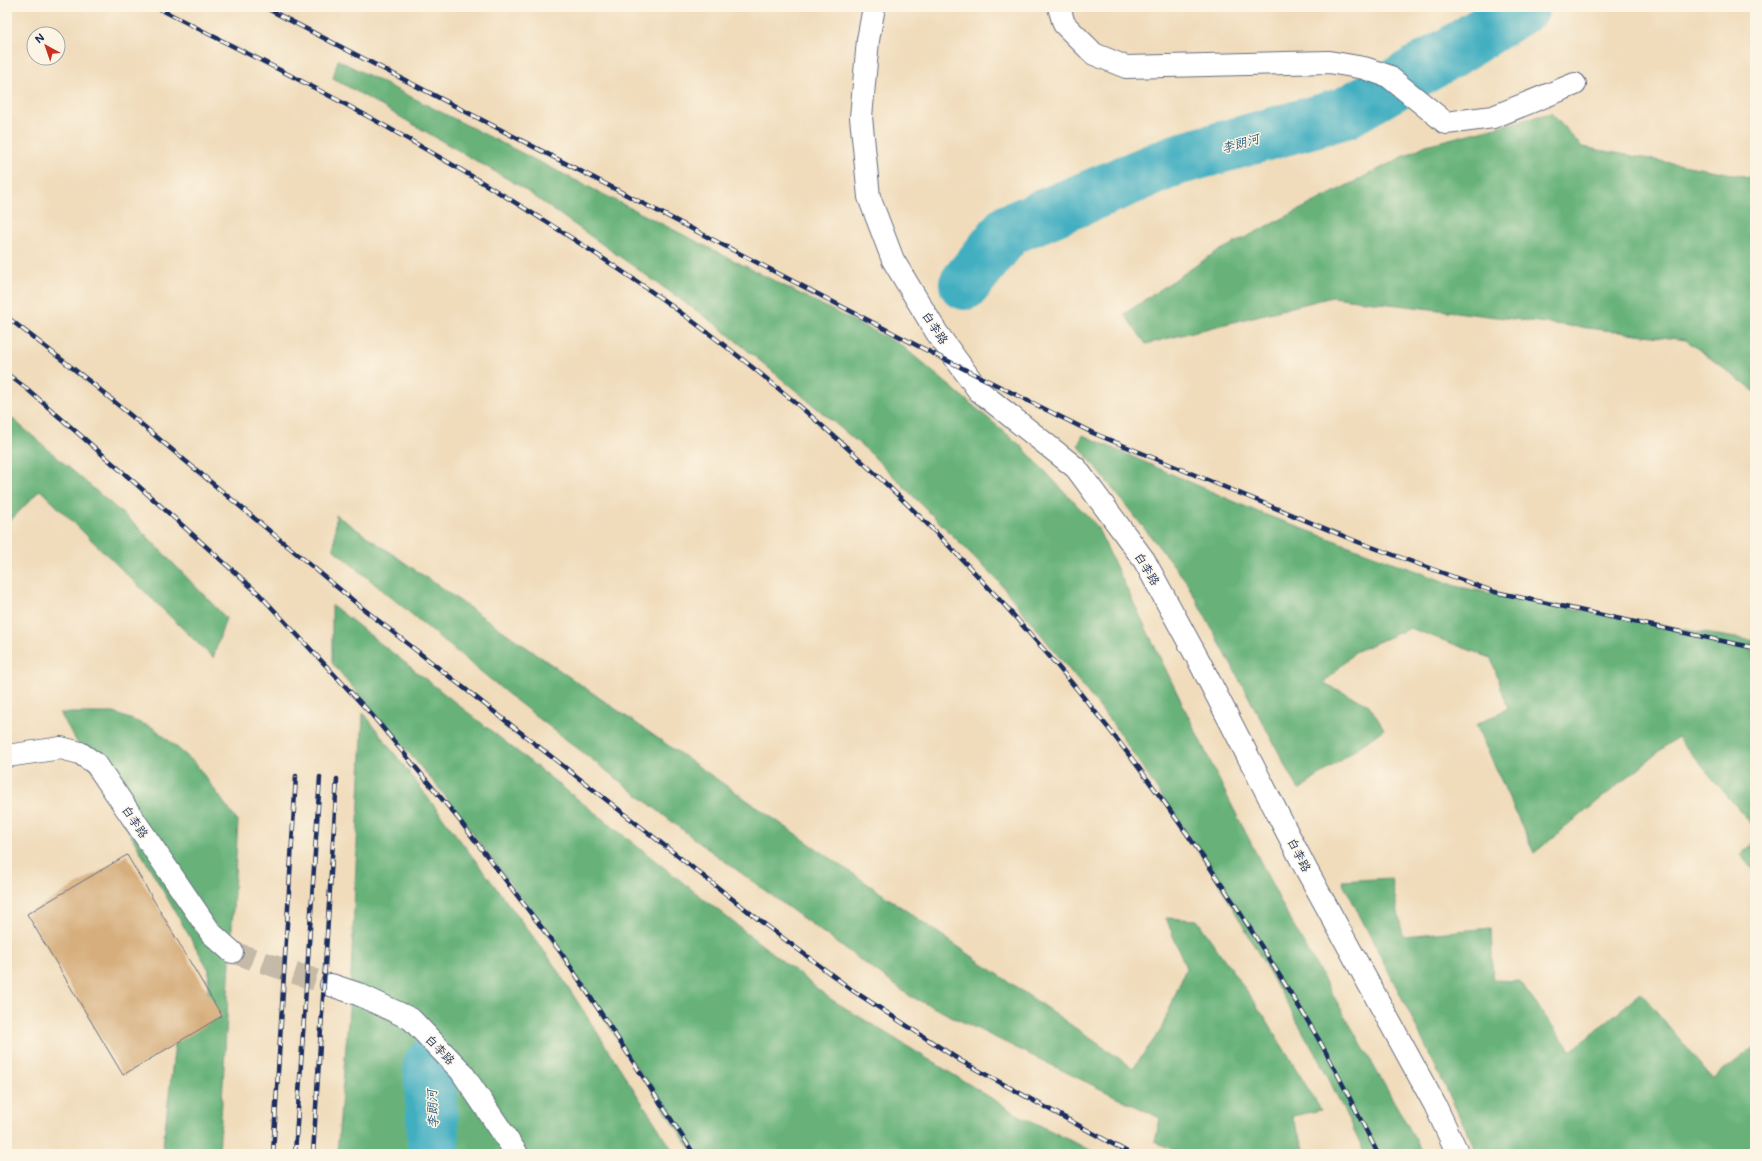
<svg xmlns="http://www.w3.org/2000/svg" width="1762" height="1161" font-family="Mali,'LXGW WenKai TC',sans-serif">
	<rect width="100%" height="100%" fill="#fcf5e5"/>
	<filter id="ink" filterUnits="userSpaceOnUse"><feTurbulence type="fractalNoise" baseFrequency=".025" numOctaves="2"/><feDisplacementMap in="SourceGraphic" scale="8" xChannelSelector="R" yChannelSelector="G"/><feConvolveMatrix kernelMatrix="1 2 1 2 8 2 1 2 1" color-interpolation-filters="sRGB"/></filter>
	<filter id="wash" filterUnits="userSpaceOnUse"><feTurbulence type="fractalNoise" baseFrequency=".012" numOctaves="4" result="noise"/><feDisplacementMap in="SourceGraphic" scale="16" xChannelSelector="R" yChannelSelector="G"/><feGaussianBlur stdDeviation="0.9" result="paint"/><feColorMatrix in="noise" values="0 0 0 0 0 0 0 0 0 0 0 0 0 0 0 0 0 1.4 0 .05"/><feComposite in="paint" operator="in"/></filter>
	<g filter="url(#wash)">
		<rect width="100%" height="100%" fill="#f0dcbb"/>
		<g fill="#67b27a" stroke="#41706c">
			<path d="M338,60L901,345L1020,445L1096,525L1223,788L1290,920L1424,1154H1365L1325,1071L1215,876L1116,728L999,582L867,450L717,325L518,185L333,78Z"/>
			<path d="M1551,113L1582,147L1755,178V392L1686,340L1332,297L1146,344L1124,314L1213,254L1426,145Z"/>
			<path d="M7,414L138,527L226,618L213,658L40,490L7,524Z"/>
			<path d="M1083,435L1258,512L1459,587L1698,632L1755,641V828L1677,737L1534,853L1476,725L1508,708L1491,658L1410,628L1355,652L1324,683L1369,705L1384,729L1299,790L1186,581L1078,445Z"/>
			<path d="M336,515L1133,1068L1161,1030L1186,968L1166,918L1197,920L1265,1018L1321,1110L1292,1116L1306,1154H1183L1155,1142L1160,1118L910,996L697,841L514,699L334,550Z"/>
			<path d="M332,605L829,998L1017,1114L1098,1154H694L552,940L442,792L332,663Z"/>
			<path d="M363,712L550,959L675,1154H337L350,997Z"/>
			<path d="M60,713H114L154,728L195,763L238,822L219,1154H162L177,1026L207,1009L209,970Z"/>
			<path d="M1755,842V872L1740,855Z"/>
			<path d="M1391,878L1403,936L1491,928L1493,980L1519,981L1571,1051L1641,993L1713,1079L1755,1046V1141L1741,1154H1478L1401,996L1342,881Z"/>
		</g>
		<g fill="none" stroke-linecap="round" stroke-linejoin="round">
			<g stroke="#43afc1" stroke-width="52">
				<path d="M965,284L1008,230L1176,160L1345,113L1448,54L1524,7"/>
				<path d="M429,1064L434,1154"/>
			</g>
		</g>
		<g id="blocks">
			<path fill="#d6ad7c" d="M127,855L222,1016L123,1075L27,914Z"/>
		</g>
	</g>
	<g filter="url(#ink)">
		<use href="#blocks" fill-opacity="0" stroke="#666c7f" stroke-width="1"/>
		<g fill="none" stroke-linecap="round" stroke-linejoin="round">
			<path stroke="#c5b9a8" stroke-width="22" stroke-dasharray="22 11" stroke-linecap="butt" d="M232,952L331,985"/>
			<g stroke="#666c7f" stroke-width="24">
				<g id="minor">
					<path d="M874,7L868,40L861,117L869,197L893,260L937,333L979,391L1076,468L1144,560L1199,661L1306,869L1435,1105L1458,1154"/>
					<path d="M1059,7L1064,24L1094,54L1126,67L1329,62L1364,68L1388,76L1446,123L1493,117L1575,84"/>
					<path d="M7,756L61,748L80,753L96,764L211,933L232,952"/>
					<path d="M331,985L358,994L411,1019L461,1071L517,1154"/>
				</g>
			</g>
			<use href="#minor" stroke="#fff" stroke-width="22"/>
			<g stroke="#1b2f5e" stroke-width="4.5">
				<g id="rail">
					<path d="M156,7C235,48 315,86 392,130C484,182 576,238 662,299C905,472 1108,699 1265,952C1284,983 1305,1015 1323,1047C1342,1082 1360,1118 1378,1154"/>
					<path d="M264,7L918,346L1093,433L1358,542L1495,592L1755,648"/>
					<path d="M7,317L93,384L361,607L763,923L852,990L961,1061L1131,1154"/>
					<path d="M7,374L26,388L134,482L259,594L372,715L457,817L562,954L694,1154"/>
					<path d="M273,1154L296,776"/>
					<path d="M295,1154L320,777"/>
					<path d="M313,1154L337,779"/>
				</g>
			</g>
			<use href="#rail" stroke="#fcf5e5" stroke-width="3" stroke-dasharray="9" stroke-linecap="butt"/>
		</g>
	</g>
	<g text-anchor="middle" stroke-width="3" stroke-linejoin="round" paint-order="stroke">
		<g font-size="12" fill="#1b2f5e" stroke="#fcf5e5">
			<text transform="translate(935 328) rotate(57)" y="4">白李路</text>
			<text transform="translate(1147 569) rotate(59)" y="4">白李路</text>
			<text transform="translate(135 822) rotate(56)" y="4">白李路</text>
			<text transform="translate(1299 855) rotate(63)" y="4">白李路</text>
			<text transform="translate(440 1050) rotate(46)" y="4">白李路</text>
		</g>
		<g font-size="13" font-style="italic" fill="#295c81" stroke="#fcf5e5">
			<text transform="translate(1240 143) rotate(-16)" y="5">李朗河</text>
			<text transform="translate(432 1109) rotate(-93)" y="5">李朗河</text>
		</g>
	</g>
	<rect width="1762" height="1161" fill="none" stroke="#fcf5e5" stroke-width="24"/>
	<g transform="translate(46 46) rotate(320)"><circle r="19" fill="#fcf5e5" stroke="#a2a6af"/>
	<path d="M0-3L7 15L0 10L-7 15Z" fill="#c8321e"/>
	<text y="-6" font-size="11" font-weight="bold" text-anchor="middle" fill="#1b2f5e">N</text>
	</g>
</svg>
